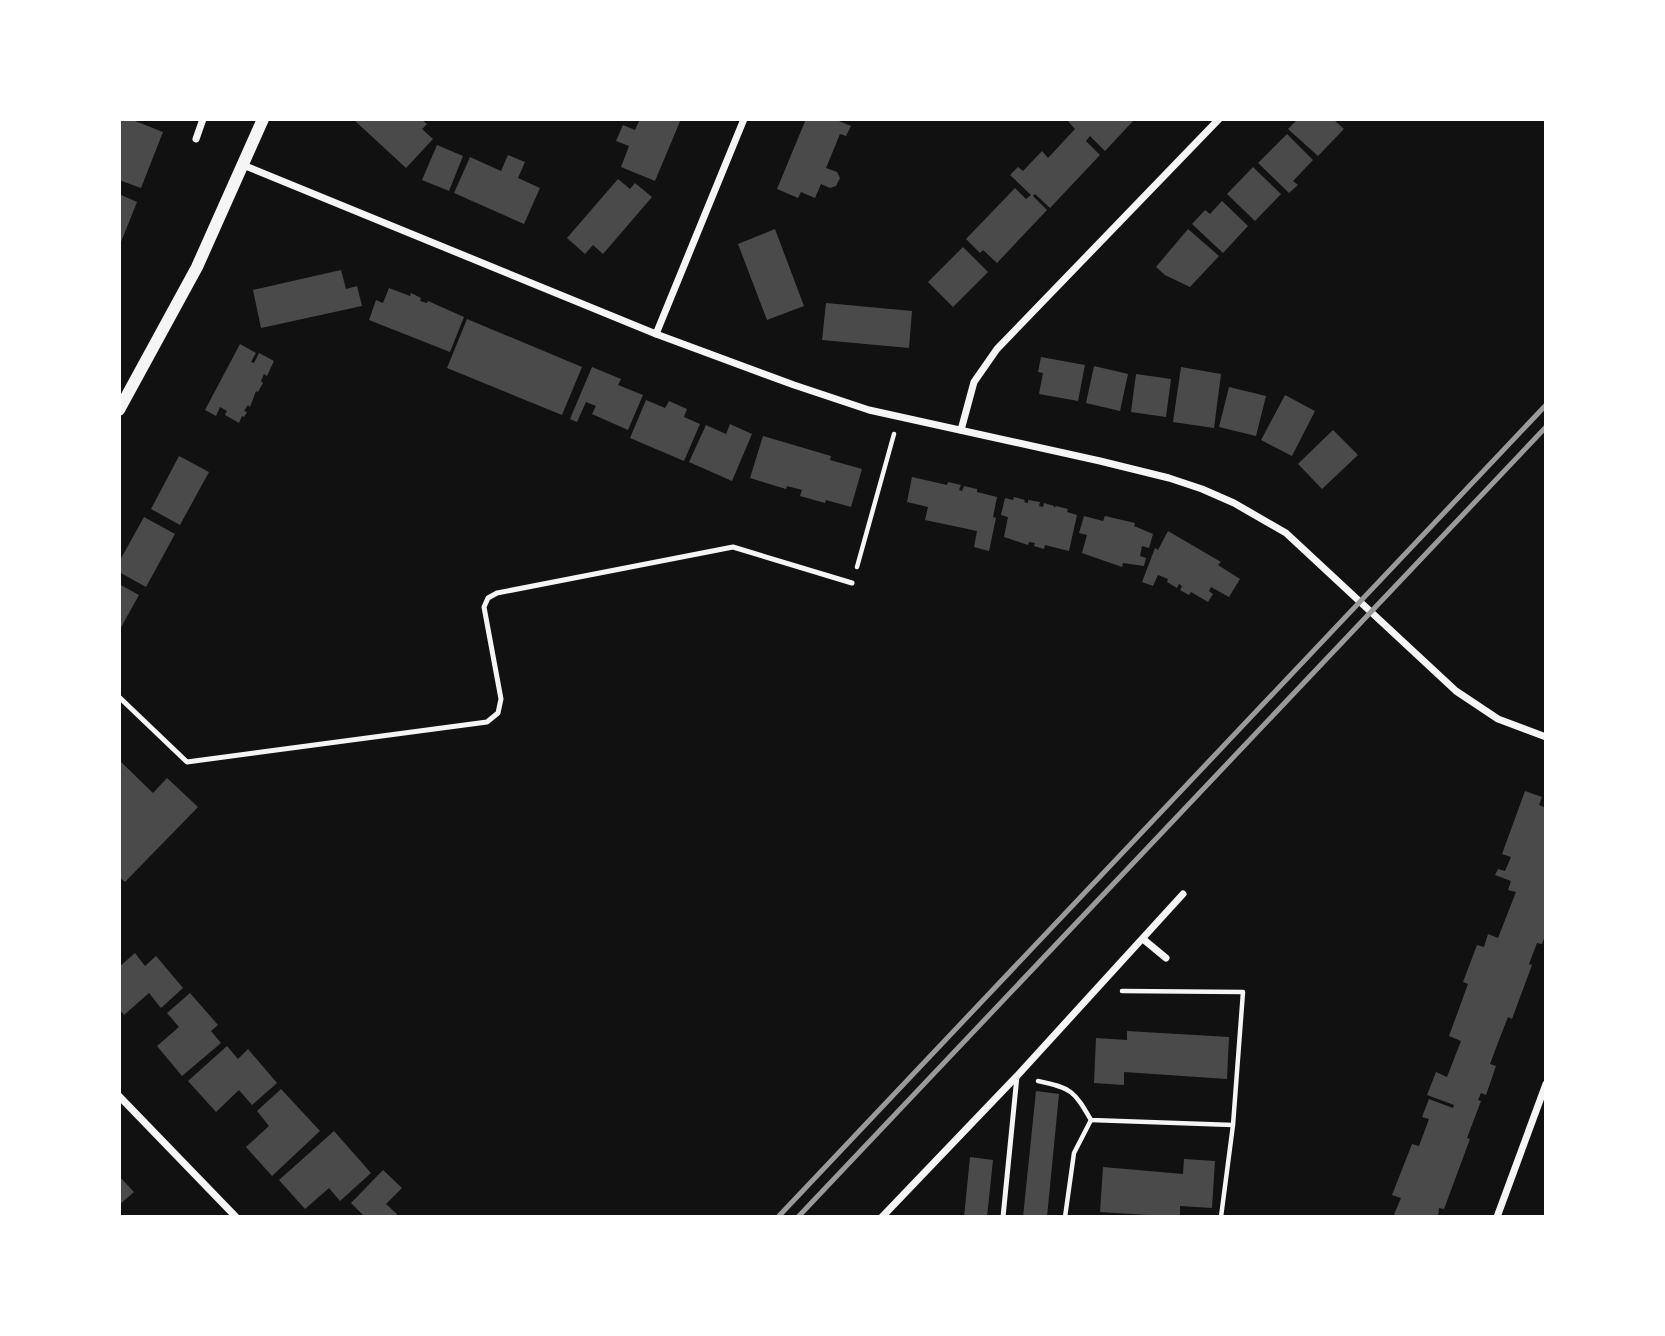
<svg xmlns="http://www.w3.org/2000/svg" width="1665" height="1336" font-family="Signika,sans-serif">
	<rect width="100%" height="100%" fill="#111"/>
	<g fill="#4a4a4a">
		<path d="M119,119H130L163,132L141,188L119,180Z"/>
		<path d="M353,119H421L427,124L422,129L433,139L406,168Z"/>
		<path d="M640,119H681L655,181L621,167L629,146L616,141L623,125L635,130Z"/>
		<path d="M806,119H834L851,126L846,136L840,134L826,168L837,172L840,178L836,186L830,188L821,184L815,198L801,192L798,198L777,189Z"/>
		<path d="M1066,119L1083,121L1085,119H1135L1105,151L1090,136L1086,141L1100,155L1050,208L1035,194L1033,196L1047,210L997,263L983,250L980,253L966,239L1015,188L1026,199L1031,195L1010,175L1018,167L1023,171L1042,151L1048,158L1075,129Z"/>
		<path d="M1298,119H1333L1344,129L1318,156L1288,129Z"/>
		<path d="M1287,134L1313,160L1293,181L1298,185L1289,193L1258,163Z"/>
		<path d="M437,145L463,156L449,191L422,180Z"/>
		<path d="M508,155L525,162L518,178L540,188L524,224L454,193L470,157L501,171Z"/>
		<path d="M1253,167L1281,194L1255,221L1227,194Z"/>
		<path d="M618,179L630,189L635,183L652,197L603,254L593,245L585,254L567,238Z"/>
		<path d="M119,194L137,202L119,247Z"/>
		<path d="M1222,201L1248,226L1223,253L1192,224L1205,210L1210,214Z"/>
		<path d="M775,229L804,306L767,320L738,244Z"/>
		<path d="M1188,229L1219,256L1190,287L1165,275L1156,267Z"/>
		<path d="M963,247L988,272L953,307L928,282Z"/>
		<path d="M341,270L346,289L357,286L362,306L261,328L253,290Z"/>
		<path d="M389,288L410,296L411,293L421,298L420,301L427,303L428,301L464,317L450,352L369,320L376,300L383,303Z"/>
		<path d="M826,303L912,311L909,348L822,340Z"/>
		<path d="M467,319L582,367L562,415L447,368Z"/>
		<path d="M240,344L256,353L251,362L254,363L259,353L274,361L267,376L264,374L261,381L263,383L258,392L256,391L250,407L248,405L244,411L247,412L244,417L242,416L239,423L225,415L227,411L220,407L216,416L205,410Z"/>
		<path d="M1041,357L1085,365L1078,401L1039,394L1043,373L1038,372Z"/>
		<path d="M1094,366L1128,374L1120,411L1086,403Z"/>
		<path d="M592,367L621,379L618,385L643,395L628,430L592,414L596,406L586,402L577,422L570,419Z"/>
		<path d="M1181,367L1221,374L1214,428L1173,422Z"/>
		<path d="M1136,374L1171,379L1166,417L1131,412Z"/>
		<path d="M1229,387L1266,396L1256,436L1219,427Z"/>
		<path d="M1285,395L1315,411L1292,456L1261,440Z"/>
		<path d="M646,400L665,408L669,401L687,409L684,417L700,424L684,461L630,438Z"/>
		<path d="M730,424L752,434L732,481L689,462L706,425L726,434Z"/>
		<path d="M1333,430L1358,455L1322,489L1298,464Z"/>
		<path d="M763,436L831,456L830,460L862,469L851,507L826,500L825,503L800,496L802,490L787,486L786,489L750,478Z"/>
		<path d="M179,456L209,472L180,525L151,509Z"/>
		<path d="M912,477L947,485L948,482L961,485L959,490L962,491L964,486L977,489V492L997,497L993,517L996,518L989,551L974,547L977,531L925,520L928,507L907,502Z"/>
		<path d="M1014,497L1025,500L1024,502L1028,503V500L1040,502L1039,506L1043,507L1044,503L1054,506V508L1056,506L1068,509L1067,512L1077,515L1069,551L1045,545L1044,549L1034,546L1035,543L1029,542L1028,545L1004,537L1008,517L1001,515L1005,498L1013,500Z"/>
		<path d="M1084,516L1103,521L1105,516L1135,523L1134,526L1153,534L1149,548L1142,546L1140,556L1146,558L1144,566L1123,563L1122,567L1082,553L1087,535L1079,533Z"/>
		<path d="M144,517L175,534L146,587L119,572V562Z"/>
		<path d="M1168,531L1221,562L1218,565L1240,579L1229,597L1211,587L1209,591L1213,594L1208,602L1191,592L1189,595L1180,590L1182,586L1179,584L1177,588L1167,582L1168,579L1158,575L1153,586L1142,582L1155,548L1158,550Z"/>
		<path d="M119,584L139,595L119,631Z"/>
		<path d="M119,760L153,793L167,778L198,807L125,882L119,877Z"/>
		<path d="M1525,791L1542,797L1539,805L1546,808V933L1542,944L1537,943L1529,964L1532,965L1512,1019L1508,1017L1499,1040L1490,1064L1496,1066L1486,1095L1481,1093L1478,1100L1481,1101L1467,1138L1470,1139L1444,1209L1439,1208L1438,1217H1393L1401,1198L1392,1195L1412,1144L1419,1146L1429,1119L1422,1117L1429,1099L1453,1108L1454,1105L1427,1095L1436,1072L1447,1077L1461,1041L1449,1036L1468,984L1463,982L1477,945L1484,947L1488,934L1498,938L1516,892L1508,890L1511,881L1495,875L1498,869L1505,871L1511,857L1502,854Z"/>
		<path d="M135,953L145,966L156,956L183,988L161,1008L149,993L124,1015L119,1009V967Z"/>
		<path d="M190,993L218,1025L211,1031L221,1043L182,1076L157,1046L179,1027L167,1013Z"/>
		<path d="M1127,1031L1229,1037L1227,1079L1124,1072V1085L1094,1083L1096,1038L1127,1040Z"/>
		<path d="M227,1046L238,1059L248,1049L277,1083L252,1105L239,1090L216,1112L188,1081Z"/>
		<path d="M281,1089L320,1131L272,1176L246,1147L269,1126L257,1111Z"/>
		<path d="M1036,1091L1059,1094L1047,1217H1023Z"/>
		<path d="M334,1131L371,1173L340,1201L329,1188L305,1209L279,1180Z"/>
		<path d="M970,1157L993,1160L987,1217H964Z"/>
		<path d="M1184,1159L1215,1161L1212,1208L1180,1206V1217L1100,1212L1103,1167L1183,1174Z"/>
		<path d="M383,1170L402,1188L386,1204L397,1214L394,1217H365L351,1203Z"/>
		<path d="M119,1176L134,1192L119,1205Z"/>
	</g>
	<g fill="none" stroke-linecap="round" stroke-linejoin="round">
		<g stroke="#f5f5f5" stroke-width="4.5">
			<path d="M857,567L894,434"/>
			<path d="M1122,991L1243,992L1233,1125L1221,1217"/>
			<path d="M1038,1081C1072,1088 1074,1091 1091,1120L1233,1125"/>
			<path d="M1065,1217L1074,1153L1091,1120"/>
		</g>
		<g stroke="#f5f5f5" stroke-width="5">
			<path d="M119,697L187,762L487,722L498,713L501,699L484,607L488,598L497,593L733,547L852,583"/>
			<path d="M1003,1217L1017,1076"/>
		</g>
		<g stroke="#f5f5f5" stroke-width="7">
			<path d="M196,139L203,119"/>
			<path d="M243,165L656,334L794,385L869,410L1100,461L1169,478L1202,489L1234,503L1286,533L1456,691L1498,719L1546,737"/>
			<path d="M656,334L744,119"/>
			<path d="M961,430L974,382L997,349L1219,119"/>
			<path d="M1143,939L1166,958"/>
			<path d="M119,1096L236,1217"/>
			<path d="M882,1217L1017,1076L1183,894"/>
			<path d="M1497,1217L1546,1084"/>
		</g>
		<path stroke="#f5f5f5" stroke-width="12" d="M119,410L197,267L263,119"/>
		<g stroke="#9a9a9a" stroke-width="5">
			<path d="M778,1217L1546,405"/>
			<path d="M798,1217L1546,427"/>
		</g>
	</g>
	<rect width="1665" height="1336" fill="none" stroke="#ffffff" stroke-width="242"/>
</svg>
